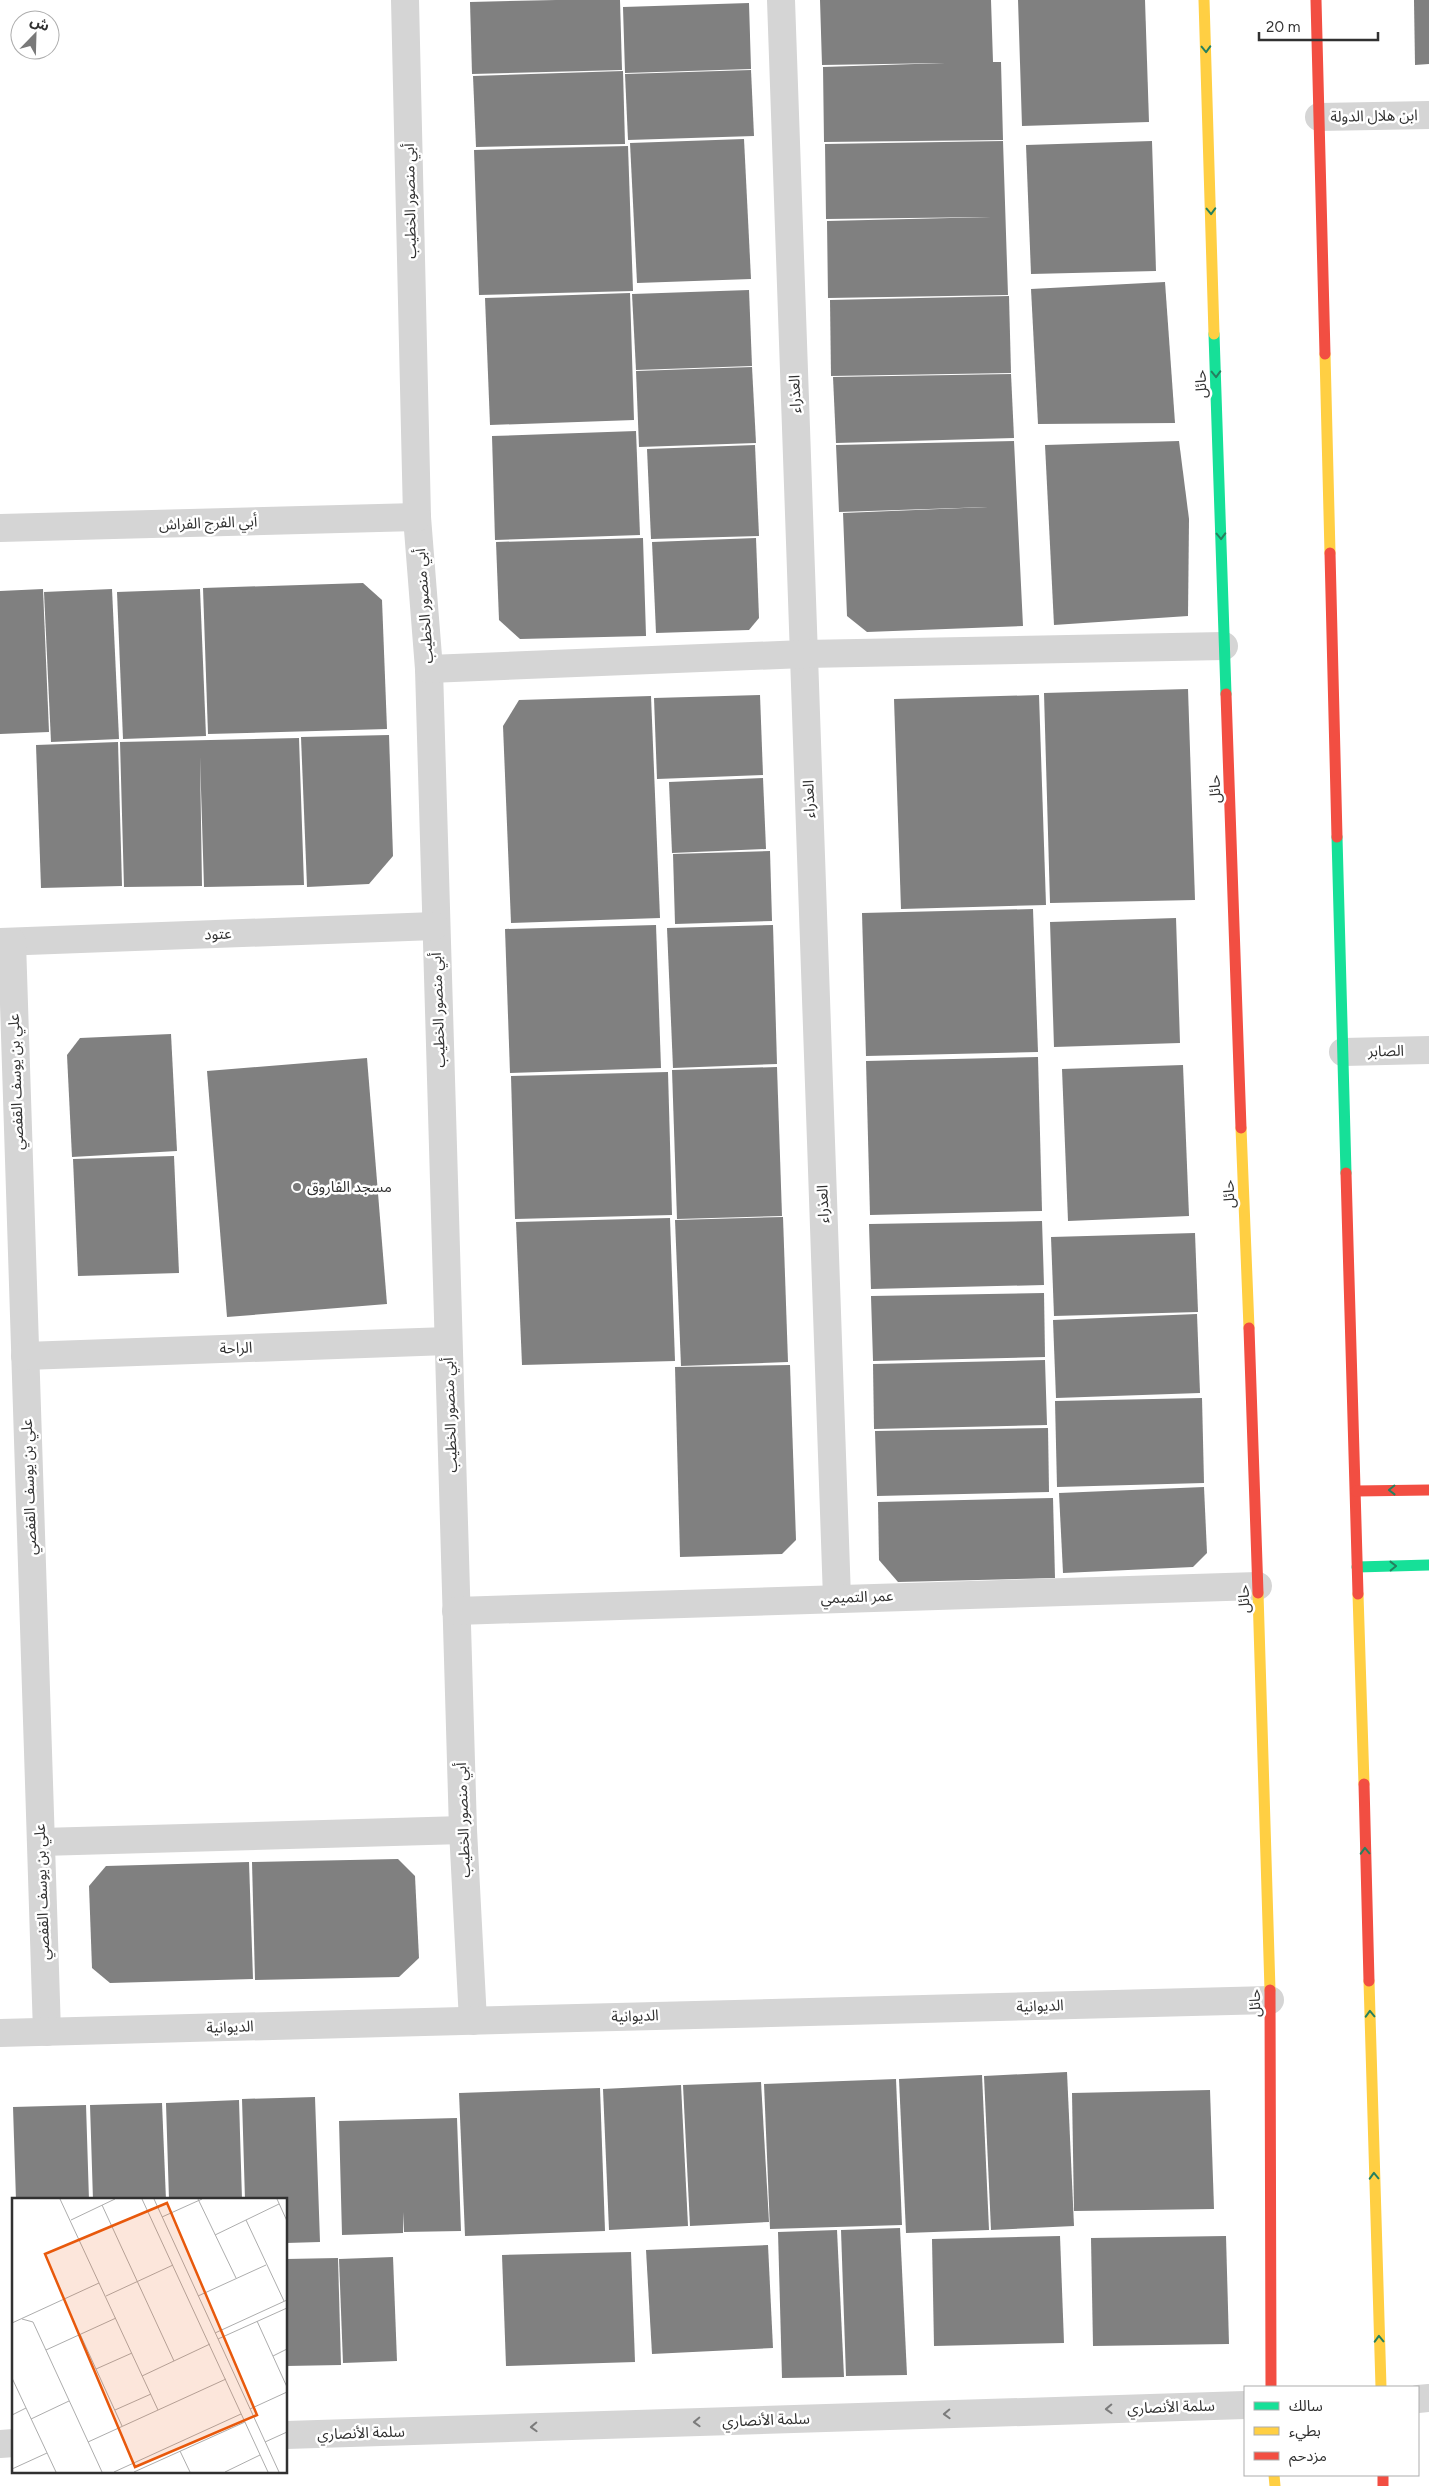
<svg xmlns="http://www.w3.org/2000/svg" width="1429" height="2486" font-family="Figtree,'Noto Sans Arabic',sans-serif">
	<rect width="100%" height="100%" fill="#fff"/>
	<g fill="#808080">
		<path d="M556,0H620L622,70L472,74L470,2Z"/>
		<path d="M820,0H991L993,62H1001L1003,140L824,142L823,67L945,63L822,65Z"/>
		<path d="M1018,0H1145L1149,122L1022,126Z"/>
		<path d="M1414,0H1429V64L1415,65Z"/>
		<path d="M749,3L751,69L625,73L623,7Z"/>
		<path d="M751,70L754,136L628,140L625,74Z"/>
		<path d="M623,71L625,144L476,147L473,76Z"/>
		<path d="M744,139L751,279L637,283L630,143Z"/>
		<path d="M1003,141L1008,295L828,298L827,221L991,217L826,219L825,144Z"/>
		<path d="M1152,141L1156,271L1031,274L1026,145Z"/>
		<path d="M628,146L633,291L479,295L474,150Z"/>
		<path d="M1165,282L1175,423L1038,424L1031,289Z"/>
		<path d="M749,290L752,366L636,370L632,294Z"/>
		<path d="M630,293L634,420L490,425L485,298Z"/>
		<path d="M1009,296L1011,373L831,376L830,300Z"/>
		<path d="M752,367L756,443L639,447L636,371Z"/>
		<path d="M1011,374L1014,438L836,443L833,377Z"/>
		<path d="M636,431L640,535L495,540L492,436Z"/>
		<path d="M1014,441L1023,626L867,632L847,616L843,513L988,507L839,512L836,445Z"/>
		<path d="M1179,441L1189,519L1188,616L1054,625L1045,445Z"/>
		<path d="M755,445L759,536L651,539L647,449Z"/>
		<path d="M643,538L646,636L520,639L499,620L496,542Z"/>
		<path d="M756,538L759,618L749,630L656,633L652,542Z"/>
		<path d="M363,583L382,600L387,729L208,734L203,588Z"/>
		<path d="M43,589L49,732L0,734V591Z"/>
		<path d="M112,589L119,739L51,742L44,592Z"/>
		<path d="M200,589L206,736L123,739L117,592Z"/>
		<path d="M1188,689L1195,900L1050,903L1044,693Z"/>
		<path d="M760,695L763,775L657,779L654,698Z"/>
		<path d="M1039,695L1046,905L901,909L894,699Z"/>
		<path d="M651,696L660,918L511,923L503,726L519,700Z"/>
		<path d="M389,735L393,856L369,884L307,887L301,737Z"/>
		<path d="M299,738L304,885L204,887L200,757L202,886L124,887L120,742Z"/>
		<path d="M118,742L122,886L41,888L36,745Z"/>
		<path d="M763,778L766,849L672,853L669,782Z"/>
		<path d="M770,851L772,921L675,924L673,854Z"/>
		<path d="M1033,909L1038,1052L866,1056L862,913Z"/>
		<path d="M1176,918L1180,1043L1054,1047L1050,922Z"/>
		<path d="M656,925L661,1068L510,1073L505,929Z"/>
		<path d="M773,925L777,1064L673,1068L667,928Z"/>
		<path d="M171,1034L177,1151L72,1157L67,1055L80,1038Z"/>
		<path d="M1038,1057L1042,1211L870,1215L866,1061Z"/>
		<path d="M367,1058L387,1304L227,1317L207,1071Z"/>
		<path d="M1183,1065L1189,1216L1068,1221L1062,1069Z"/>
		<path d="M777,1067L782,1216L677,1219L672,1070Z"/>
		<path d="M668,1072L672,1215L515,1219L511,1076Z"/>
		<path d="M174,1156L179,1273L78,1276L73,1159Z"/>
		<path d="M783,1217L788,1362L681,1366L675,1220Z"/>
		<path d="M670,1218L675,1361L522,1365L516,1222Z"/>
		<path d="M1042,1221L1044,1285L871,1289L869,1224Z"/>
		<path d="M1195,1233L1198,1312L1054,1316L1051,1237Z"/>
		<path d="M1044,1293L1045,1357L873,1361L871,1296Z"/>
		<path d="M1197,1314L1200,1393L1056,1398L1053,1320Z"/>
		<path d="M1045,1360L1047,1425L874,1429L873,1364Z"/>
		<path d="M790,1365L796,1540L782,1554L680,1557L675,1367Z"/>
		<path d="M1202,1398L1204,1483L1057,1487L1055,1401Z"/>
		<path d="M1048,1428L1049,1492L877,1496L875,1431Z"/>
		<path d="M1204,1487L1207,1553L1193,1567L1063,1573L1059,1493Z"/>
		<path d="M1053,1498L1055,1578L898,1582L879,1560L878,1502Z"/>
		<path d="M398,1859L415,1876L419,1958L399,1977L255,1980L252,1862Z"/>
		<path d="M249,1862L253,1979L110,1983L92,1968L89,1886L106,1866Z"/>
		<path d="M1067,2072L1074,2226L991,2230L984,2076Z"/>
		<path d="M982,2075L989,2230L906,2233L899,2079Z"/>
		<path d="M896,2079L902,2225L770,2229L764,2084Z"/>
		<path d="M761,2082L769,2222L690,2226L683,2085Z"/>
		<path d="M681,2085L688,2226L609,2230L603,2089Z"/>
		<path d="M600,2088L605,2231L465,2236L459,2093Z"/>
		<path d="M1210,2090L1214,2209L1074,2211L1072,2093Z"/>
		<path d="M315,2097L320,2242L286,2243V2200H245L242,2099Z"/>
		<path d="M239,2100L242,2200H169L166,2103Z"/>
		<path d="M162,2103L166,2200H93L90,2105Z"/>
		<path d="M86,2105L89,2200H16L13,2107Z"/>
		<path d="M457,2118L461,2231L404,2232L403,2212V2233L342,2235L339,2121Z"/>
		<path d="M900,2228L907,2375L846,2376L841,2230Z"/>
		<path d="M837,2230L844,2377L782,2378L778,2232Z"/>
		<path d="M1060,2236L1064,2343L934,2346L932,2239Z"/>
		<path d="M1226,2236L1229,2344L1093,2346L1091,2238Z"/>
		<path d="M768,2245L773,2348L652,2354L646,2250Z"/>
		<path d="M631,2252L635,2362L506,2366L502,2255Z"/>
		<path d="M393,2257L397,2361L343,2363L339,2259Z"/>
		<path d="M338,2258L341,2365L286,2366V2259Z"/>
		<path d="M11,2266H14V2292H12Z"/>
	</g>
	<g fill="none" stroke-linecap="round" stroke-linejoin="round">
		<g stroke="#d5d5d5" stroke-width="28">
			<path d="M405,0L417,517L429,669L463,1830L473,2021"/>
			<path d="M781,0L837,1598"/>
			<path d="M1319,117L1429,115"/>
			<path d="M0,528L417,517"/>
			<path d="M429,669L804,654L1224,646"/>
			<path d="M0,942L435,926"/>
			<path d="M12,942L47,2032"/>
			<path d="M1343,1052L1429,1050"/>
			<path d="M25,1356L448,1341"/>
			<path d="M456,1611L1258,1586"/>
			<path d="M41,1842L463,1830"/>
			<path d="M0,2033L1270,2000"/>
			<path d="M1418,2399L1429,2398"/>
			<path d="M286,2435L1245,2405"/>
			<path d="M0,2444L14,2443"/>
		</g>
		<g stroke="#16e098" stroke-width="11">
			<path d="M1214,334L1226,694"/>
			<path d="M1337,837L1346,1173"/>
			<path d="M1357,1567L1429,1565"/>
		</g>
		<g stroke="#ffcf43" stroke-width="11">
			<path d="M1204,0L1214,334"/>
			<path d="M1325,354L1330,553"/>
			<path d="M1241,1128L1249,1328"/>
			<path d="M1258,1593L1270,1990"/>
			<path d="M1358,1594L1364,1784"/>
			<path d="M1369,1981L1381,2387"/>
			<path d="M1274,2475L1275,2486"/>
		</g>
		<g stroke="#f24e42" stroke-width="11">
			<path d="M1316,0L1325,354"/>
			<path d="M1330,553L1337,837"/>
			<path d="M1226,694L1241,1128"/>
			<path d="M1346,1173L1358,1594"/>
			<path d="M1249,1328L1258,1593"/>
			<path d="M1356,1491L1429,1490"/>
			<path d="M1364,1784L1369,1981"/>
			<path d="M1270,1990L1271,2387"/>
			<path d="M1383,2475V2486"/>
		</g>
	</g>
	<defs><path id="oneway-chevron" d="M-2-3.5L2.5 0L-2 3.5" fill="none" stroke-width="1.6" stroke-linecap="round" stroke-linejoin="round" transform="scale(1.25)"/></defs>
	<g stroke="#25805f">
		<use href="#oneway-chevron" transform="translate(1206 49) rotate(88)"/>
		<use href="#oneway-chevron" transform="translate(1211 211) rotate(88)"/>
		<use href="#oneway-chevron" transform="translate(1216 374) rotate(88)"/>
		<use href="#oneway-chevron" transform="translate(1221 536) rotate(88)"/>
		<use href="#oneway-chevron" transform="translate(1392 1490) rotate(179)"/>
		<use href="#oneway-chevron" transform="translate(1393 1566) rotate(-1)"/>
		<use href="#oneway-chevron" transform="translate(1365 1851) rotate(-92)"/>
		<use href="#oneway-chevron" transform="translate(1370 2014) rotate(-92)"/>
		<use href="#oneway-chevron" transform="translate(1374 2176) rotate(-92)"/>
		<use href="#oneway-chevron" transform="translate(1379 2339) rotate(-92)"/>
	</g>
	<g stroke="#7b7b7b">
		<use href="#oneway-chevron" transform="translate(1109 2409) rotate(178)"/>
		<use href="#oneway-chevron" transform="translate(947 2414) rotate(178)"/>
		<use href="#oneway-chevron" transform="translate(697 2422) rotate(178)"/>
		<use href="#oneway-chevron" transform="translate(534 2427) rotate(178)"/>
	</g>
	<circle fill="#797979" stroke="#fff" stroke-width="2" cx="297" cy="1187" r="5"/>
	<g text-anchor="middle" stroke-width="5" stroke-linejoin="round" paint-order="stroke">
		<g font-size="15" fill="#313131" stroke="#fff">
			<text transform="translate(1374 116) rotate(-1)" y="5">ابن هلال الدولة</text>
			<text transform="translate(410 201) rotate(-91)" y="5">أبي منصور الخطيب</text>
			<text transform="translate(1201 384) rotate(-92)" y="5">حائل</text>
			<text transform="translate(795 394) rotate(-92)" y="5">العذراء</text>
			<text transform="translate(208 523) rotate(-2)" y="5">أبي الفرج الفراش</text>
			<text transform="translate(424 606) rotate(-94)" y="5">أبي منصور الخطيب</text>
			<text transform="translate(1215 789) rotate(-92)" y="5">حائل</text>
			<text transform="translate(809 799) rotate(-92)" y="5">العذراء</text>
			<text transform="translate(218 934) rotate(-2)" y="5">عتود</text>
			<text transform="translate(438 1010) rotate(-92)" y="5">أبي منصور الخطيب</text>
			<text transform="translate(1386 1051) rotate(-1)" y="5">الصابر</text>
			<text transform="translate(16 1082) rotate(-92)" y="5">علي بن يوسف القفصي</text>
			<text transform="translate(1229 1194) rotate(-92)" y="5">حائل</text>
			<text transform="translate(823 1204) rotate(-92)" y="5">العذراء</text>
			<text transform="translate(236 1348) rotate(-2)" y="5">الراحة</text>
			<text transform="translate(450 1415) rotate(-92)" y="5">أبي منصور الخطيب</text>
			<text transform="translate(29 1487) rotate(-92)" y="5">علي بن يوسف القفصي</text>
			<text transform="translate(857 1597) rotate(-2)" y="5">عمر التميمي</text>
			<text transform="translate(1244 1599) rotate(-92)" y="5">حائل</text>
			<text transform="translate(463 1820) rotate(-92)" y="5">أبي منصور الخطيب</text>
			<text transform="translate(42 1892) rotate(-92)" y="5">علي بن يوسف القفصي</text>
			<text transform="translate(1255 2003) rotate(-91)" y="5">حائل</text>
			<text transform="translate(1040 2006) rotate(-2)" y="5">الديوانية</text>
			<text transform="translate(635 2016) rotate(-2)" y="5">الديوانية</text>
			<text transform="translate(230 2027) rotate(-2)" y="5">الديوانية</text>
			<text transform="translate(1171 2407) rotate(-2)" y="5">سلمة الأنصاري</text>
			<text transform="translate(766 2420) rotate(-2)" y="5">سلمة الأنصاري</text>
			<text transform="translate(361 2433) rotate(-2)" y="5">سلمة الأنصاري</text>
		</g>
		<g font-size="15" fill="#313131" stroke="#fff" text-anchor="start">
			<text x="307" y="1192">مسجد الفاروق</text>
		</g>
	</g>
	<g transform="translate(12 2198)">
		<rect width="275" height="275" fill="#fff"/>
		<path fill="none" stroke="#adadad" stroke-width="1" d="M48,1L146,212M130,1L256,274M142,1L267,274M186,1L224,80M265,1L275,23M90,7L162,163M150,19L190,1M59,22L103,1M234,22L272,103M203,37L267,6M94,98L161,67M186,98L254,67M10,121L21,124L90,274M245,123L275,189M0,125L87,85M203,135L275,102M68,136L110,228M206,141L275,110M34,152L104,120M261,158L275,151M84,171L120,155M130,178L198,146M0,180L44,274M238,211L275,194M103,212L139,196M0,217L14,210M19,221L57,203M76,244L214,181M253,244L275,234M168,253L178,274M0,271L35,255M102,274L229,216M122,274L233,224M213,274L248,257"/>
		<path fill="#e8590c" fill-opacity="0.15" stroke="#e8590c" stroke-width="2.5" d="M155,5L245,217L123,269L33,56Z"/>
		<rect width="275" height="275" fill="none" stroke="#313131" stroke-width="2.5"/>
	</g>
	<rect x="1244" y="2386" width="175" height="90" fill="#ffffff" stroke="#adadad"/>
	<rect x="1254" y="2402" width="25" height="8" fill="#16e098" stroke="#adadad"/>
	<text x="1289" y="2411" font-size="15" fill="#313131">سالك</text>
	<rect x="1254" y="2427" width="25" height="8" fill="#ffcf43" stroke="#adadad"/>
	<text x="1289" y="2436" font-size="15" fill="#313131">بطيء</text>
	<rect x="1254" y="2452" width="25" height="8" fill="#f24e42" stroke="#adadad"/>
	<text x="1289" y="2461" font-size="15" fill="#313131">مزدحم</text>
	<g transform="translate(35 35) rotate(23)"><circle r="24" fill="#ffffff" stroke="#adadad"/>
	<path d="M0-4L9 19L0 12L-9 19Z" fill="#797979"/>
	<text y="-8" font-size="14" font-weight="bold" text-anchor="middle" fill="#313131">ش</text>
	</g>
	<path d="M1259 32v8h119v-8" fill="none" stroke="#313131" stroke-width="2.5"/>
	<text x="1266" y="32" font-size="15" fill="#313131" stroke="#ffffff" stroke-width="4" paint-order="stroke">20 m</text>
</svg>
